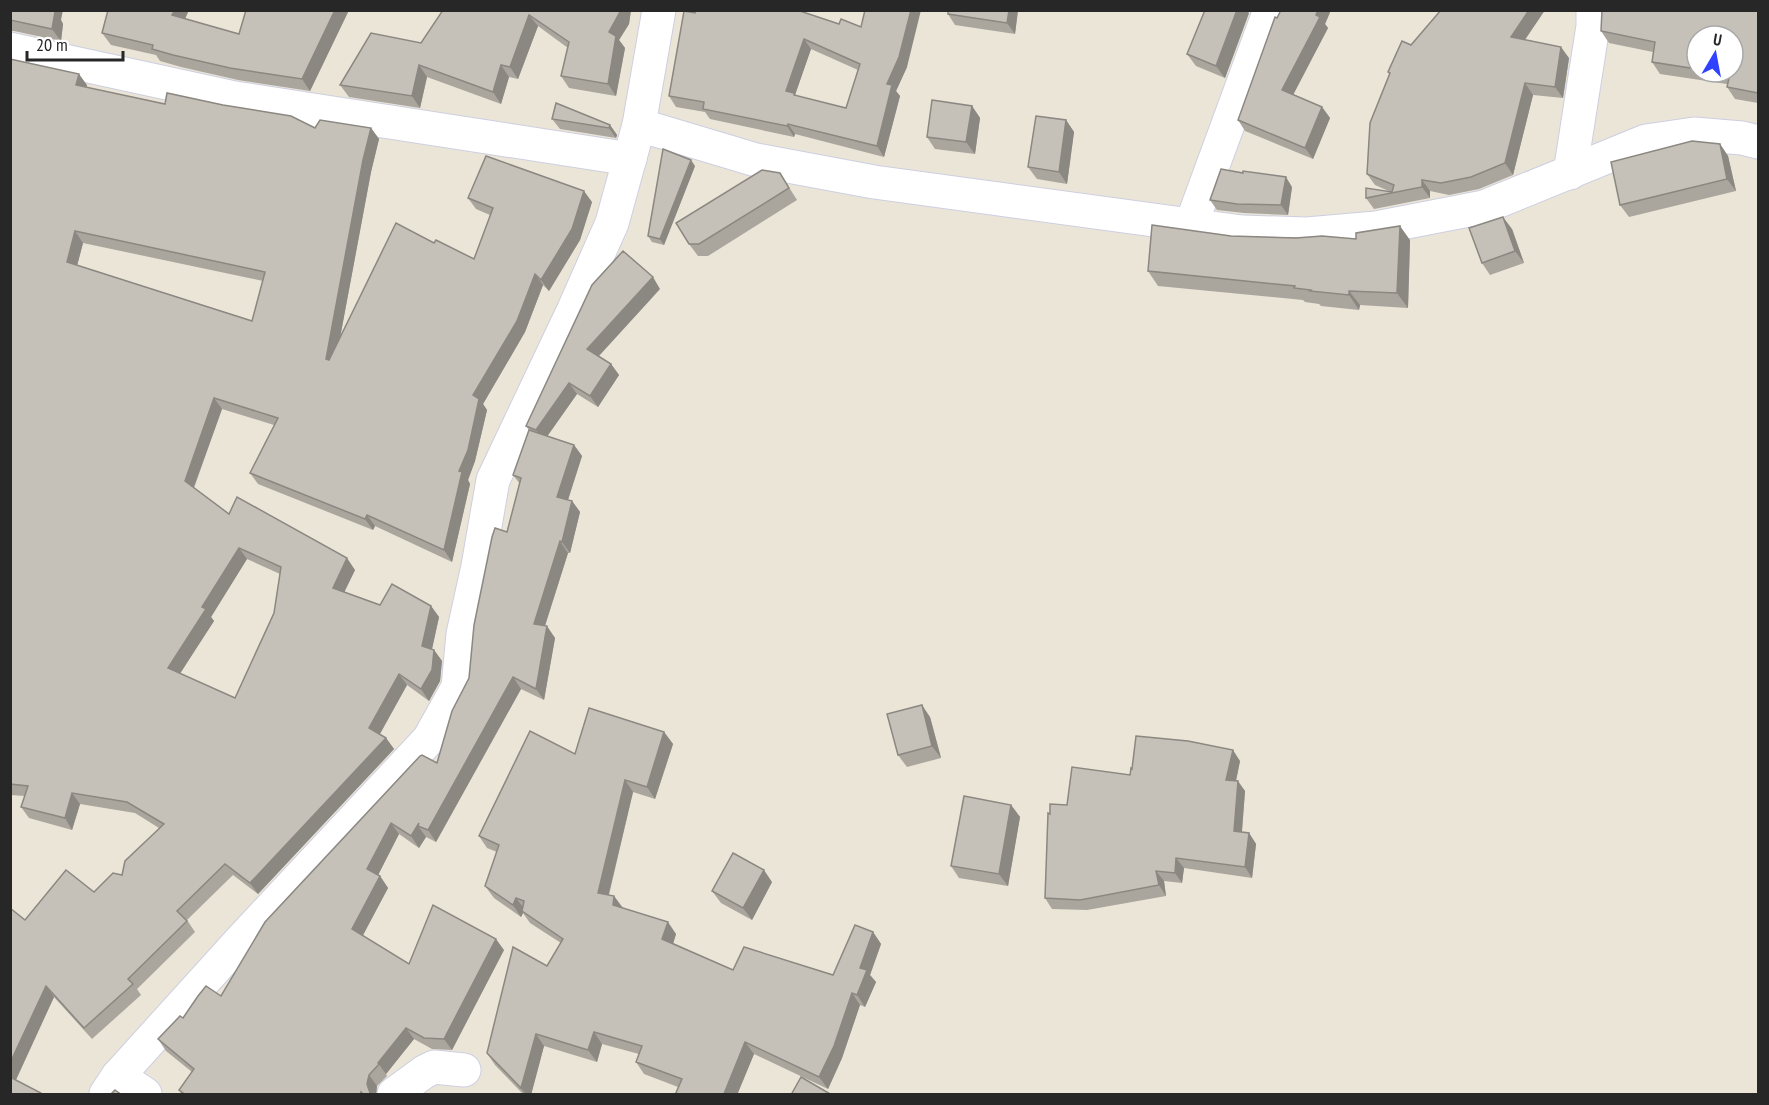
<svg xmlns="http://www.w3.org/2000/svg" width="1769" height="1105" font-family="'PT Sans Narrow',sans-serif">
	<rect width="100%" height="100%" fill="#ebe5d8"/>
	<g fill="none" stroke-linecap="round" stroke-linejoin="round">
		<g stroke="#cdcfe1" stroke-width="35">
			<g id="minor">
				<path d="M10,49L235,98L630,159"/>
				<path d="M639,125L659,10"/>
				<path d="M1570,173L1593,26V10"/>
				<path d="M1191,225L1270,10"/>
				<path d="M118,1076L145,1094"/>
				<path d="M106,1094L118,1076L241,940L429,739L458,687L463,634L478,566L493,480L574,309L612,223L639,125L756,160L874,182L1242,232L1307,234L1376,228L1484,207L1646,141L1694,134L1742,138L1758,142"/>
				<path d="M394,1094L424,1072L434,1067L464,1070"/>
			</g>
		</g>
		<use href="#minor" stroke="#fff" stroke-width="33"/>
	</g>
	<g fill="#aaa69e" fill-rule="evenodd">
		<path d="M10,10L61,20L63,24L61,41L14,31H10Z"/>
		<path d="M108,10H189L185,19L239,34L349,10L310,91L238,80L181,67L160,61L156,55L111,45L102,33Z"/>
		<path d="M443,10H631L629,24L619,40L625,48L616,96L569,88L561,76L568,48L538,26L518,79L509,77L501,104L427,77L420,108L349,97L340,85L421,43Z"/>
		<path d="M1018,10L1015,34L955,25L948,14Z"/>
		<path d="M1281,10H1331L1325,24L1328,28L1293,94L1322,107L1330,118L1313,159L1245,131L1238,120L1277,18Z"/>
		<path d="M1441,10H1545L1525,40L1569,58L1563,98L1533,95L1513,175L1479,189L1449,195L1430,191V198L1374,209L1366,198L1391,192L1375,185L1367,174L1390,75L1388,72Z"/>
		<path d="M1758,10V103L1735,99L1727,87V84L1660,74L1652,62L1653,52L1609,43L1601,31ZM1697,36L1733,72H1697Z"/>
		<path d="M695,13L839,24L861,27L907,67L896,91L900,96L884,157L795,134L794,137L710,119L705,112L676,107L669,96ZM811,49L858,70L846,108L796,96L795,95Z"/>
		<path d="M1249,13L1225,78L1196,66L1187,54Z"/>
		<path d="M10,59L87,85L86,87L165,104L315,128H371L379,139L371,172L340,338L434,243L474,259L490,215L476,209L468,198L592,202L580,240L549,291L543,285L525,332L483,404L487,410L475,461L468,480L470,484L452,562L375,526L373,530L258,484L250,473L274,425L222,409L194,488L229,514L355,570L344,592L380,605L431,606L439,617L432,649L434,650L442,661L440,681L429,701L407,685L380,734L386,738L394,749L258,894L233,875L187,920L195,932L137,989L141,995L92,1039L54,997L16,1080L10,1095L25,920L94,892L122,875L159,828L135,813L80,804L72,830L29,818L21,807L25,796L10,795ZM83,243L263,281L252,321L77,265ZM247,559L280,574L274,613L235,698L179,674L214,621L211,617Z"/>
		<path d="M972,106L980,118L975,154L935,149L927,137Z"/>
		<path d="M552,119L610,125L617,135L616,138L560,129Z"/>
		<path d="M1066,120L1074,132L1067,184L1037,179L1028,167Z"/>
		<path d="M1720,144L1728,156L1736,191L1629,217L1620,205Z"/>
		<path d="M695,166L664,245L652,242L648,236Z"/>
		<path d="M780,173L797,200L708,256H698L689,244Z"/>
		<path d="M1292,187L1288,215L1244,213L1217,210L1210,200Z"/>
		<path d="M1512,229L1524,263L1490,275L1482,263Z"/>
		<path d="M1231,236L1410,240L1408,308L1360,305L1359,310L1321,306L1319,304L1305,302L1303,300L1158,286L1148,271Z"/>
		<path d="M660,289L599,356L611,364L619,375L598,407L577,394L547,436L574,445L582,456L568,500L572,501L580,512L570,553H568L545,626L555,638L544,700L521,689L436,842L426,837L419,848L399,834L378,875L380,876L388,888L362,936L409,964L504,950L452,1050L432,1049L414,1039L386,1074L387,1076L377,1086L376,1095H182L179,1090L192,1072L166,1051L158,1039L183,1018L221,996L437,763L469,678L507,532L520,484L513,475L529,430L526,426Z"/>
		<path d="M930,717L941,758L907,767L898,755Z"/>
		<path d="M664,732L673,744L655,799L633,792L609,895L614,896L622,908L676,934L673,943L733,970L833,975L873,932L881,944L870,975L876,982L865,1007L860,1005L842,1058L828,1089L754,1054L737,1095H675L678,1087L644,1074L636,1062L639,1054L602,1044L597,1062L544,1046L531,1095H524L495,1065L487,1053L547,966L561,943L530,923L523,913L521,917L494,898L485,886L497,852L487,848L479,836L575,754Z"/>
		<path d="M1240,761L1236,781L1245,791L1242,832L1249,833L1256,844L1252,878L1184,868L1182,883L1164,881L1166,896L1087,910L1052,909L1045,898L1050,814L1130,775Z"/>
		<path d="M1011,805L1020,817L1008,886L959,878L951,866Z"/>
		<path d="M772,882L752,920L721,903L712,891Z"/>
	</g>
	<g fill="#8b8781">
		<path d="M52,10H63L61,20L63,24L61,41L52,29Z"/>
		<path d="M175,10H189L181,27L172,15Z"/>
		<path d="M335,10H349L310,91L302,79Z"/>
		<path d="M621,10H631L629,24L619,40L625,48L616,96L608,84L609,32Z"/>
		<path d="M911,10H921L907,67L896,91L900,96L884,157L877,146L887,84Z"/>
		<path d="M1009,10H1018L1015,34L1007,23Z"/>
		<path d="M1237,10H1247L1249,13L1225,78L1216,66Z"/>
		<path d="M1318,10H1331L1325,24L1328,28L1290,101L1282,90Z"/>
		<path d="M1529,10H1545L1519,48L1511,37Z"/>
		<path d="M529,15L538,26L518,79L510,67Z"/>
		<path d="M804,39L811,49L795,95L801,103L786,91Z"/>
		<path d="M1561,47L1569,58L1563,98L1555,87Z"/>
		<path d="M419,65L427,77L420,108L412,96Z"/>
		<path d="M501,65L509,77L501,104L493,92Z"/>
		<path d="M79,74L87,85L84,96L76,85Z"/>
		<path d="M1525,83L1533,95L1513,175L1505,163Z"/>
		<path d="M972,106L980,118L975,154L966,142Z"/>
		<path d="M1322,107L1330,118L1313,159L1305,148Z"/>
		<path d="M1066,120L1074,132L1067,184L1059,172Z"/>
		<path d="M788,124L795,134L794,137L787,126Z"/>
		<path d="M610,125L617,135L616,138L609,128Z"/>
		<path d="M371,128L379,139L371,172L334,370L326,359L363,160Z"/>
		<path d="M1720,144L1728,156L1736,191L1727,179Z"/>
		<path d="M691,160L695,166L664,245L660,239Z"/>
		<path d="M1286,177L1292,187L1288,215L1281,205Z"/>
		<path d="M1422,180L1430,191V198L1422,187Z"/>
		<path d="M584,191L592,202L580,240L549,291L541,280Z"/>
		<path d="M1503,217L1512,229L1524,263L1515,251Z"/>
		<path d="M1400,226L1410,240L1408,308L1397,293Z"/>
		<path d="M75,231L83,243L75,274L67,262Z"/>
		<path d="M535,274L543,285L525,332L483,404L487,410L475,461L468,480L470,484L452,562L444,550L473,395Z"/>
		<path d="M653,277L660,289L595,360L587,349Z"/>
		<path d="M1349,291L1360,305L1359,310L1349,295Z"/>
		<path d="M611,364L619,375L598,407L590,396Z"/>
		<path d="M569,383L577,394L544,441L536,430Z"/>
		<path d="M214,398L222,409L192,492L185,481Z"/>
		<path d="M574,445L582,456L565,509L557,497Z"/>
		<path d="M572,501L580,512L570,553L562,542Z"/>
		<path d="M367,515L375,526L373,530L365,519Z"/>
		<path d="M560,541L568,553L542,635L534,624Z"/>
		<path d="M239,548L247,559L211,617L214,621L176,680L168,668L202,607Z"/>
		<path d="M347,558L355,570L341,599L333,588Z"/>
		<path d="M431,606L439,617L430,658L422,646Z"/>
		<path d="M547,626L555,638L544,700L536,689Z"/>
		<path d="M434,650L442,661L440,681L429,701L421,689Z"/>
		<path d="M399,674L407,685L377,739L369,728Z"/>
		<path d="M513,677L521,689L436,842L428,830Z"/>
		<path d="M922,705L930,717L941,758L932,746Z"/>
		<path d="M664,732L673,744L655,799L647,787Z"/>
		<path d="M386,738L394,749L258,894L250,883Z"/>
		<path d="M1233,750L1240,761L1234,790L1226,780Z"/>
		<path d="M625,780L633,792L606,905L598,893Z"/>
		<path d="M1238,781L1245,791L1241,842L1234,831Z"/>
		<path d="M72,793L80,804L72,830L65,818Z"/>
		<path d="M1011,805L1020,817L1008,886L999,874Z"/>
		<path d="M391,823L399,834L375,881L367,869Z"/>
		<path d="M419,823L418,826L426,837L419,848L411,836Z"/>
		<path d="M1249,833L1256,844L1252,878L1245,867Z"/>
		<path d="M1176,858L1184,868L1182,883L1175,873Z"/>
		<path d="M764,870L772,882L752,920L743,908Z"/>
		<path d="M1156,871L1164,881L1166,896L1159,885Z"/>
		<path d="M380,876L388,888L360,941L352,929Z"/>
		<path d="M614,896L623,908L613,905Z"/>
		<path d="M516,898L525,910L522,911L523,913L521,917L513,905Z"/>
		<path d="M668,922L676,934L671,951L662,939Z"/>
		<path d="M873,932L881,944L870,975L876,982L865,1007L857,995L860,968Z"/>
		<path d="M496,939L504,950L452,1050L444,1039Z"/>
		<path d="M46,986L54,997L13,1086L10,1082V1063Z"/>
		<path d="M852,993L860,1005L842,1058L828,1089L819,1077Z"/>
		<path d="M406,1028L414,1039L386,1074L378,1063Z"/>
		<path d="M594,1032L602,1044L597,1062L588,1050Z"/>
		<path d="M536,1034L544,1046L531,1095H526L521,1088Z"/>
		<path d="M745,1042L754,1054L737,1095H724V1094Z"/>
		<path d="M369,1075L377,1086L376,1095H369L367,1084Z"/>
	</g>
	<g fill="#c6c1b8" stroke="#8b8781" stroke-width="1.5" fill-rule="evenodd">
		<path d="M10,10H52L55,12L52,29L10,20Z"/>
		<path d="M108,10H175L172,15L239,34L246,10H335L302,79L230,68L173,55L152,49L153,45L102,33Z"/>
		<path d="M443,10H621L609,32L616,36L608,84L561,76L569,42L529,15L510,67L501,65L493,92L419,65L412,96L340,85L371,33L421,43Z"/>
		<path d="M696,10H797L839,24L841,19L861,27L865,10H911L899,57L887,84L892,85L877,146L788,124L787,126L703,109L704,102L669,96L684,11L695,13ZM804,39L860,64L846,108L794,95V93L786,91Z"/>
		<path d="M948,10H1009L1007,23L948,14Z"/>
		<path d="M1205,10H1237L1216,66L1187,54Z"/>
		<path d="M1281,10H1318L1316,15L1320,17L1282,90L1322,107L1305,148L1238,120L1275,17L1277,18Z"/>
		<path d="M1441,10H1529L1511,37L1561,47L1555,87L1525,83L1505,163L1471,177L1441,183L1422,180V187L1366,198V188L1392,192L1394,185L1367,174L1370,123L1390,73L1388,72L1402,41L1411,45Z"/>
		<path d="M1602,10H1758V93L1727,87L1730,74L1719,72H1733V36H1697V69L1652,62L1655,42L1601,31Z"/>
		<path d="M10,59L79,74L76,85L165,104L167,93L223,105L291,116L315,128L320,120L371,128L363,160L326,359L329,360L396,223L434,243L436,240L474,259L493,208L468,198L486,156L584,191L572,229L541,280L535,274L517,321L473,395L479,399L468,450L459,471L462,472L444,550L367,515L365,519L250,473L278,418L214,398L185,481L229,514L237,497L347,558L333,588L380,605L392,584L431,606L422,646L434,650L432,670L421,689L399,674L369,728L386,738L250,883L225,864L177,911L187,921L128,979L133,984L84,1028L46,986L10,1063V908L25,920L66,870L94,892L113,873L122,875L125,861L164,824L127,802L72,793L65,818L21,807L28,786L10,784ZM75,231L265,272L252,321L67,262ZM239,548L281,567L274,613L235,698L168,668L206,609L202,607Z"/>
		<path d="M932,100L972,106L966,142L927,137Z"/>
		<path d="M556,103L610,125L609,128L552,119Z"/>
		<path d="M1036,116L1066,120L1059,172L1028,167Z"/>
		<path d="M1692,141L1720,144L1727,179L1620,205L1611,162Z"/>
		<path d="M663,149L691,160L660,239L648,236Z"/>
		<path d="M1221,169L1243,173V171L1286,177L1281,205L1237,204L1210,200Z"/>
		<path d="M762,170L780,173L789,188L699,244H689L676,223Z"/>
		<path d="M1503,217L1515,251L1482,263L1469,228Z"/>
		<path d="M1152,225L1231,236L1296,238L1322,236L1356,239V233L1400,226L1397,293L1349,291V295L1310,291L1311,290L1294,288L1295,286L1148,271Z"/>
		<path d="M623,251L653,277L587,349L611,364L590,396L569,383L536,430L526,426L592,285Z"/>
		<path d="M529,430L574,445L557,497L572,501L562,542L560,541L534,624L547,626L536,689L513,677L428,830L418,826L419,823L411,836L391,823L367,869L380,876L352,929L409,964L433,905L496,939L444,1039L424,1038L406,1028L378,1063L379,1064L369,1075L367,1084L370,1093L369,1095H364L361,1092L360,1095H186L179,1090L194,1069L158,1039L180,1016L183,1018L198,996L206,986L221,996L265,922L420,756L422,755L437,763L452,711L469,678L474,625L492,537L495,528L507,532L521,478L513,475Z"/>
		<path d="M922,705L932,746L898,755L887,714Z"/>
		<path d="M589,708L664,732L647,787L625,780L598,893L614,896L613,905L668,922L662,939L733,970L744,947L833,975L855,925L873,932L860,968L867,970L857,995L852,993L834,1046L819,1077L745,1042L724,1094L726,1095H675L682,1079L636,1062L642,1046L594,1032L588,1050L536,1034L521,1088L487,1053L513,947L547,966L563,939L522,911L524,901L516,898L513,905L485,886L499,845L479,836L530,731L575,754Z"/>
		<path d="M1136,736L1188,741L1233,750L1226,780L1238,781L1234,831L1249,833L1245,867L1176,858L1175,873L1156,871L1159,885L1080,900L1045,898L1048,813L1050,814V804L1067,805L1072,767L1130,775L1131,768L1132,769Z"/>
		<path d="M964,796L1011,805L999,874L951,866Z"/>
		<path d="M733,853L764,870L743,908L712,891Z"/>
		<path d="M10,1077L41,1093L40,1095H10Z"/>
		<path d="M801,1077L832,1095H791Z"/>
		<path d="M115,1090L122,1095H110Z"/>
	</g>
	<rect width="1769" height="1105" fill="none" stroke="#272727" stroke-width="24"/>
	<g transform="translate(1715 54) rotate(10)"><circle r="28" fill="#ffffff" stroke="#a9a9a9" stroke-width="1.5"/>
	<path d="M0-4.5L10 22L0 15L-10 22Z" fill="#3142ff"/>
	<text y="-9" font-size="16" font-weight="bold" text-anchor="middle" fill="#272727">U</text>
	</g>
	<path d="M27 51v9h96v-9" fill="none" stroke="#272727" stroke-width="3"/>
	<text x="36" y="51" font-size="18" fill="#272727" stroke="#ffffff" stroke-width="4.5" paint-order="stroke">20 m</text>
</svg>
